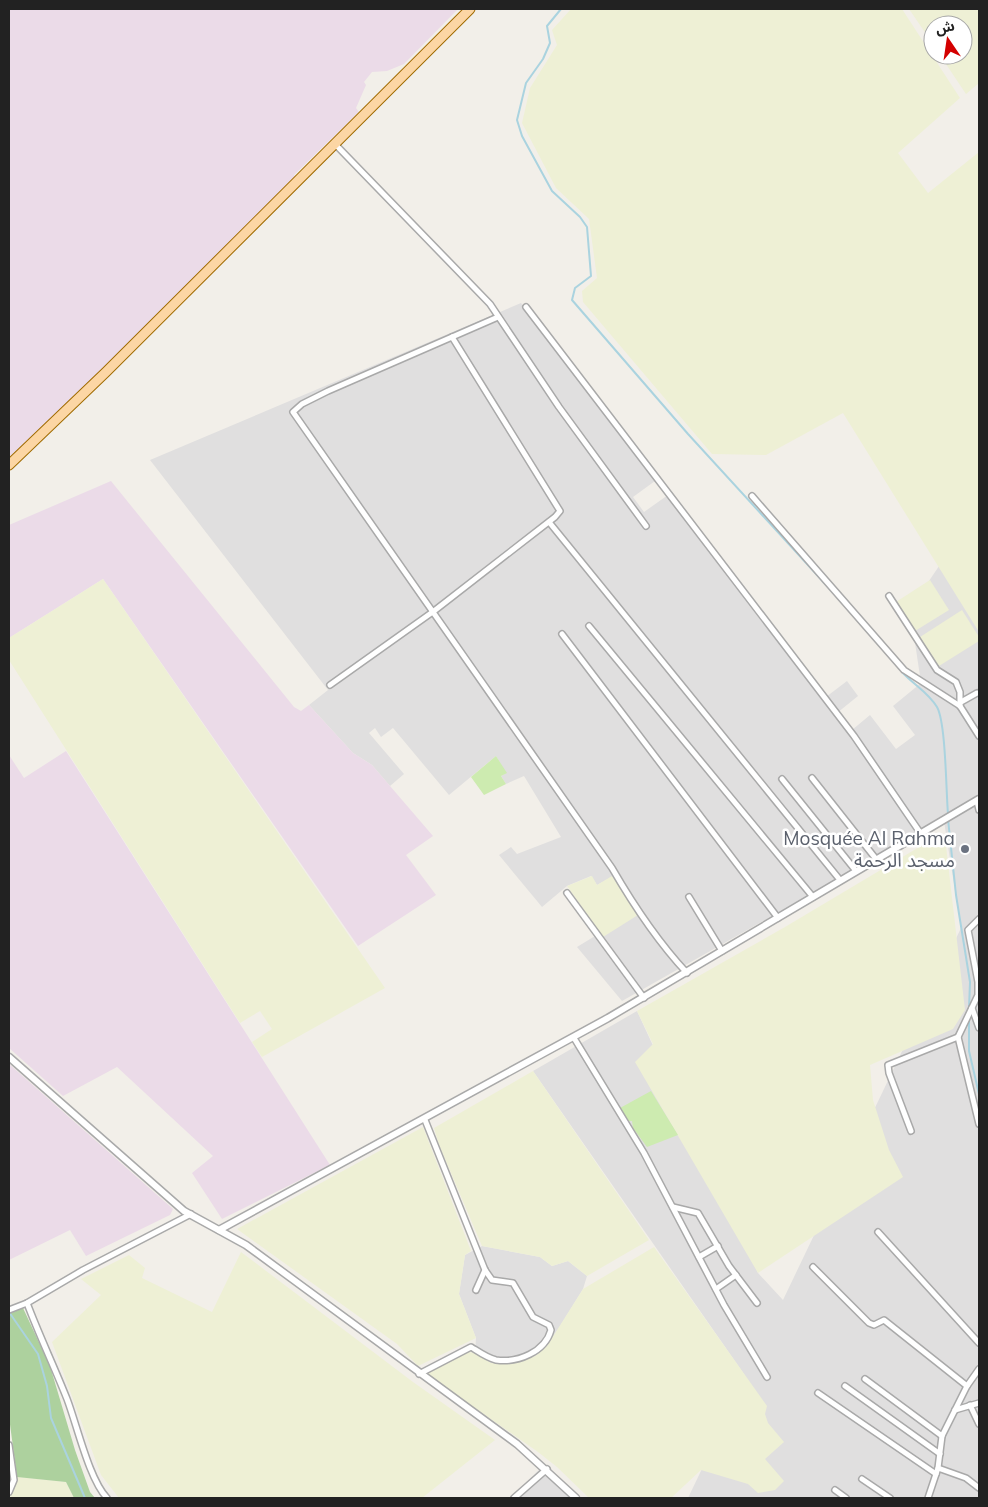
<svg xmlns="http://www.w3.org/2000/svg" width="988" height="1507" font-family="Mulish,'Noto Sans Arabic',sans-serif">
	<rect width="100%" height="100%" fill="#f2efe9"/>
	<g fill="#e0dfdf">
		<path d="M521,303L655,481L633,497L644,512L668,495L826,697L847,681L858,696L837,713L852,730L870,715L896,749L915,735L893,706L921,683L910,609L979,507V1498H688L746,1377L533,1071L637,1011L758,1273L783,1300L961,928L943,815L832,882L622,1001L577,947L595,936L603,937L612,877L597,885L591,876L567,886L542,907L499,855L511,847L517,854L561,837L524,776L506,784L501,776L506,773L496,756L449,795L393,728L381,737L375,728L369,733L404,774L390,786L372,765L353,753L309,705L328,690L150,460Z"/>
		<path d="M482,1246L540,1257L552,1266L568,1261L587,1276L583,1289L559,1328L547,1346L535,1356L510,1364L491,1363L475,1353L476,1338L459,1294L465,1255Z"/>
		<path d="M543,1466L576,1498H510Z"/>
	</g>
	<g fill="#ebdbe8">
		<path d="M9,9H458L404,64L387,71L372,72L364,82L366,85L356,108L359,112L294,175L297,180L9,466Z"/>
		<path d="M111,481L294,707L301,711L309,705L353,753L372,765L433,836L406,855L436,895L358,946L103,579L9,638V525Z"/>
		<path d="M66,751L330,1165L222,1219L192,1173L213,1156L117,1067L63,1096L9,1048V755L24,778Z"/>
		<path d="M9,1064L173,1209L170,1215L86,1256L70,1230L9,1260Z"/>
	</g>
	<g fill="#eef0d5">
		<path d="M571,9H902L960,98L898,153L928,193L979,152V632L843,413L766,455L712,454L583,302L582,291L597,278L589,219L556,188L522,123L530,88L557,45L552,30Z"/>
		<path d="M909,9H979V83L966,94L940,55H963V25H933V44Z"/>
		<path d="M103,579L385,988L262,1057L252,1042L272,1029L260,1011L240,1023L9,660V638Z"/>
		<path d="M930,580L949,610L915,631L896,602Z"/>
		<path d="M962,610L979,637V641L939,666L920,637Z"/>
		<path d="M941,834L946,846L965,1010L953,1029L870,1065L873,1100L889,1150L903,1177L758,1273L635,1062L653,1044L637,1011L785,927Z"/>
		<path d="M592,876L597,885L612,876L638,915L603,937L567,886Z"/>
		<path d="M533,1071L649,1240L587,1276L568,1261L552,1266L540,1257L482,1246L439,1145L434,1128Z"/>
		<path d="M423,1127L471,1251L465,1255L459,1294L476,1338L418,1366L397,1344L237,1229Z"/>
		<path d="M654,1247L767,1406L765,1414L768,1423L784,1442L765,1459L784,1481L775,1490L758,1493L748,1484L701,1470L671,1498H589L557,1467L538,1452L426,1374L469,1352L475,1353L491,1363L510,1364L535,1356L547,1346L583,1289Z"/>
		<path d="M241,1252L413,1382L495,1440L422,1498H119L101,1475L52,1342L101,1295L81,1279L129,1255L145,1268L142,1278L212,1312Z"/>
		<path d="M9,1476L66,1482L74,1498H9Z"/>
	</g>
	<g fill="#cdebb0">
		<path d="M496,756L507,773L501,776L506,784L484,795L471,777Z"/>
		<path d="M651,1091L678,1135L647,1147L633,1128L632,1121H628L620,1108Z"/>
	</g>
	<path fill="#add19e" d="M23,1308L50,1366L75,1450L90,1492L95,1498H74L66,1482L17,1477L9,1417V1314Z"/>
	<g fill="none" stroke-linecap="round" stroke-linejoin="round">
		<g stroke="#aad3df" stroke-width="2">
			<path d="M561,9L547,26L550,43L543,59L526,83L517,120L522,136L552,191L580,217L587,227L591,276L575,288L572,300L688,434L840,600"/>
			<path d="M902,672C914,685 928,692 937,707C946,723 946,792 948,814"/>
			<path d="M948,819L956,895L970,982L969,1008"/>
			<path d="M969,1017V1051L979,1094"/>
			<path d="M9,1312L38,1354L47,1386L51,1418L85,1498"/>
		</g>
		<g stroke="#a9a9a9" stroke-width="8">
			<g id="minor">
				<path d="M334,143L490,304L559,407L646,526"/>
				<path d="M526,307L854,736L921,834"/>
				<path d="M498,317L328,391L302,404L293,412L612,868C634,906 658,942 687,973"/>
				<path d="M752,496L904,670L960,706L979,736"/>
				<path d="M549,522L840,880"/>
				<path d="M889,596L937,670L956,682L960,692V706"/>
				<path d="M589,626L813,897"/>
				<path d="M562,634L778,918"/>
				<path d="M330,685L434,611L555,517L560,511L452,337"/>
				<path d="M961,702L977,693"/>
				<path d="M812,778L876,859"/>
				<path d="M782,779L856,871"/>
				<path d="M977,801L979,810"/>
				<path d="M567,893L644,998"/>
				<path d="M689,897L722,951"/>
				<path d="M979,919L968,930L978,982V995L958,1037L979,1124"/>
				<path d="M972,1008L979,1028"/>
				<path d="M574,1038L644,1153L724,1305L767,1377"/>
				<path d="M911,1131L889,1073L888,1065L958,1037"/>
				<path d="M673,1207L698,1213L729,1266L757,1303"/>
				<path d="M878,1232L979,1343"/>
				<path d="M699,1257L718,1246"/>
				<path d="M813,1267L869,1323L874,1325L884,1320L967,1386"/>
				<path d="M716,1289L736,1275"/>
				<path d="M476,1290L485,1270"/>
				<path d="M27,1303C39,1335 54,1366 67,1399C77,1425 89,1479 107,1498"/>
				<path d="M9,1310L27,1303L83,1270L191,1214"/>
				<path d="M419,1374L471,1347C479,1352 487,1358 496,1360C518,1363 545,1352 551,1330L549,1325L533,1317L513,1283L492,1280L485,1270L425,1120"/>
				<path d="M865,1379L942,1436"/>
				<path d="M845,1386L940,1454"/>
				<path d="M818,1393L936,1474"/>
				<path d="M970,1405L979,1424"/>
				<path d="M955,1410L979,1403"/>
				<path d="M9,1445L14,1480L9,1492"/>
				<path d="M938,1468L966,1478L979,1488"/>
				<path d="M862,1479L890,1498"/>
				<path d="M835,1490L846,1498"/>
				<path d="M514,1498L547,1469"/>
				<path d="M928,1498L938,1468L942,1436L967,1386L979,1369"/>
			</g>
		</g>
		<g stroke="#a9a9a9" stroke-width="9">
			<g id="tertiary">
				<path d="M9,1057L184,1211L246,1245L517,1444L576,1498"/>
				<path d="M219,1230L608,1018L979,799"/>
			</g>
		</g>
		<g stroke="#a06b00" stroke-width="11">
			<path id="primary" d="M9,465L106,372L470,9"/>
		</g>
		<use href="#minor" stroke="#fff" stroke-width="5"/>
		<use href="#tertiary" stroke="#fff" stroke-width="6"/>
		<use href="#primary" stroke="#fcd6a4" stroke-width="9"/>
	</g>
	<circle fill="#6b7280" stroke="#fff" stroke-width="2" cx="965" cy="849" r="5"/>
	<g text-anchor="middle" stroke-width="5" stroke-linejoin="round" paint-order="stroke">
		<g font-size="19" fill="#5b616d" stroke="#fff" text-anchor="end">
			<text x="955" y="845">Mosquée Al Rahma<tspan x="955" dy="22">مسجد الرحمة</tspan></text>
		</g>
	</g>
	<rect width="988" height="1507" fill="none" stroke="#222222" stroke-width="20"/>
	<g transform="translate(948 40) rotate(347)"><circle r="24" fill="#ffffff" stroke="#a7a7a7"/>
	<path d="M0-4L9 19L0 12L-9 19Z" fill="#d40000"/>
	<text y="-8" font-size="14" font-weight="bold" text-anchor="middle" fill="#222222">ش</text>
	</g>
</svg>
